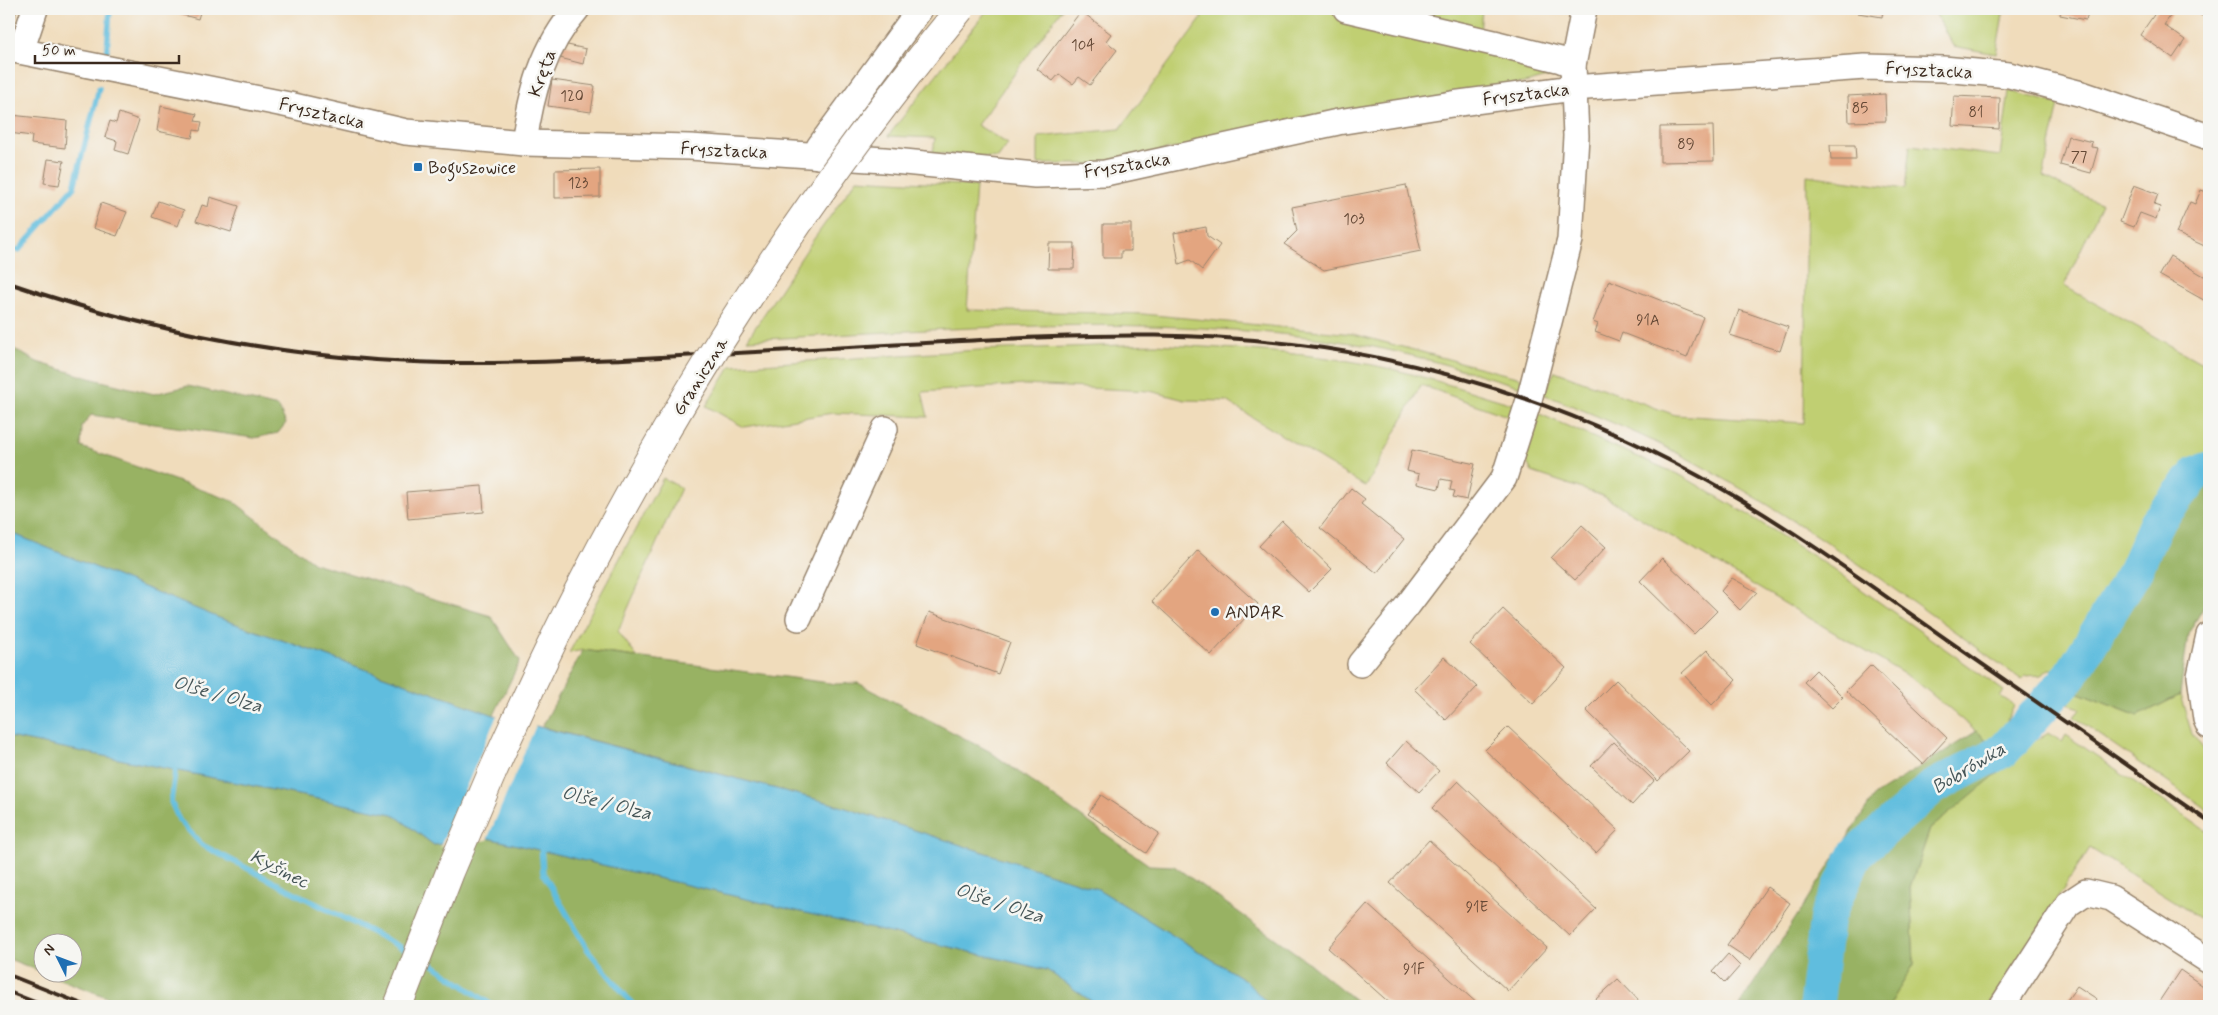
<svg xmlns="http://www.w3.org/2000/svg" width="2218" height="1015" font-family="Mynerve,sans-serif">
	<rect width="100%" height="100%" fill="#f6f6f2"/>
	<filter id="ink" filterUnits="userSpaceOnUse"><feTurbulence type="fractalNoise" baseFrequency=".02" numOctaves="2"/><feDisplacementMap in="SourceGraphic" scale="10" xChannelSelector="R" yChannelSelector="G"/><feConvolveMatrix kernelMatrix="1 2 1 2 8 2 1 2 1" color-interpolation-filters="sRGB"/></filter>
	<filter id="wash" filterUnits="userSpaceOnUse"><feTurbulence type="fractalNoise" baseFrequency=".0096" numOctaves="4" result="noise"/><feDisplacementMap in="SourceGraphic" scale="20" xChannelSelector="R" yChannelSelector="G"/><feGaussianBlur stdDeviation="1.12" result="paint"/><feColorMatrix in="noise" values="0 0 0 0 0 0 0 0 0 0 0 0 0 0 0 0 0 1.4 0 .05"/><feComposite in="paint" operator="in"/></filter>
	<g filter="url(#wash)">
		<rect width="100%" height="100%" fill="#f0dcbb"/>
		<g fill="#c0cf72" stroke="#7e7c48">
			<path d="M988,9H1062L977,125L1008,144L998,158L933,153L935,138L888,136Z"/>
			<path d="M1190,9H1333L1558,65L1557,74L1529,82L1091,164H1038V137L1120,129L1202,18Z"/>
			<path d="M1379,9H1482L1480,34Z"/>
			<path d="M1933,9H2004L1996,54L1953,46Z"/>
			<path d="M2009,91L2059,104L2043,177L2102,204L2064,286L2209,367V457L2194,462L2160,496L2129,565L2071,662L2061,670L2049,669L2041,675L2025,676L2022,680C1912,601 1802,519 1681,455C1637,432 1590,413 1543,394L1555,371L1675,415L1804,423L1807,175L1905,189L1910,145L2000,156Z"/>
			<path d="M857,179L976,186L967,310L1143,314L1353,334L1524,379L1522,387C1466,371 1409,352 1351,343C1151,312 948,329 747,340L811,243Z"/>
			<path d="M1155,344C1220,348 1285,351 1349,361C1406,369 1464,390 1519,406L1510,417L1421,385L1366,487L1226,401L1185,400L1150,391L1024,385L922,392L928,417L833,413L744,427L706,406L731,366L979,350Z"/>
			<path d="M1535,412L1682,476L1747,514L1830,567L2004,691L2000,696L2014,705L2003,729L2025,746L2049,733L2062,742L2066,735L2209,833V924L2090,848L1988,1006H1889L1914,964L1910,887L1930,829L2011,761L1916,681L1603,496L1532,472L1523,455Z"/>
			<path d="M663,478L681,488L618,631L637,657L583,650L569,653Z"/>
			<path d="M2076,692L2138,716L2180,695L2192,734L2209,756V811L2074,717L2080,708L2068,704Z"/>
		</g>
		<g fill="#98b264" stroke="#6a6e41">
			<path d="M9,346L37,362L93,379L154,394L188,386L278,407L286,423L278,433L254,438L91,415L82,426L81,447L233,501L314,563L491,616L520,661L494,715L219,618L9,532Z"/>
			<path d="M2209,486V598L2188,634L2180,695L2138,716L2076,692L2100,660L2147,570L2194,493Z"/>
			<path d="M583,650L837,684L858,683L989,751L1149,865L1174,866L1304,959L1362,1006H1270L1245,980L1098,889L830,803L542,727Z"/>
			<path d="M1977,731L2011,762L1930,829L1910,887L1914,964L1889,1006H1739L1875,795Z"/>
			<path d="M9,737L393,814L434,845L488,838L1047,970L1098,1006H130L44,973L72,972V942H42V972L9,959Z"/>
		</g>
		<path fill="#60bdde" stroke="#4e747e" d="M9,532L219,618L494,715L830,803L1098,889L1245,980L1270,1006H1098L1047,970L488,838L434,845L393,814L9,737Z"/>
		<path fill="#f0dcbb" d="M498,713L537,723L487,840L440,847Z"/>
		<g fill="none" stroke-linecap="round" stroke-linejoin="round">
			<g stroke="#60bdde" stroke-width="5.5">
				<path d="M107,50L110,9"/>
				<path d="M9,249L19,250L74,187L99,88"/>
				<path d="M176,764L171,802L179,820L202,845L412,953"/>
				<path d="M541,845L543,873L588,950L634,1006"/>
				<path d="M425,959L493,1006"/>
			</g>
			<path stroke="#60bdde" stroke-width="35" d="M1816,1006L1827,916L1856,854L1933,787L2004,750L2071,675L2135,571L2156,523L2197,473L2209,469"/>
		</g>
		<g id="blocks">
			<g fill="#e3a580">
				<path d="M9,9H17L13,24L9,23Z"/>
				<path d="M173,9H201L198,19L172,12Z"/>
				<path d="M1859,9H1883L1882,17L1858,13Z"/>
				<path d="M2061,9H2089L2086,20L2060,15Z"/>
				<path d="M2158,9H2175L2164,25L2185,40L2173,58L2140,35Z"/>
				<path d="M2192,9H2207L2202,16Z"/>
				<path d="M1081,11L1111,34L1106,41L1117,50L1090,85L1079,77L1073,84L1059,74L1053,81L1037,69Z"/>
				<path d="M563,44L586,49L583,64L560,58Z"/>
				<path d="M552,80L595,86L591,112L548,106Z"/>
				<path d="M1885,94L1886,121L1849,122L1848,96Z"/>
				<path d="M1954,96L2000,98L1999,129L1952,126Z"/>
				<path d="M161,106L197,114L195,121L202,122L200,131L194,130L192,138L157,131Z"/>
				<path d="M119,113L139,120L128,154L115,150L117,141L105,137L110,121L116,123Z"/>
				<path d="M11,115L67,121L65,148L31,144L32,136L9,133Z"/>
				<path d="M1713,126L1714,161L1660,162V127Z"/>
				<path d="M2068,136L2092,142L2091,147L2098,148L2091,173L2060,165Z"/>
				<path d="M1830,145H1855L1856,160H1831Z"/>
				<path d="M48,159L64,161L59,185L44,183Z"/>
				<path d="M600,169V197L555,198V170Z"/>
				<path d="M1406,185L1421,251L1324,270L1284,244L1297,231L1292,207Z"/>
				<path d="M2134,185L2158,194L2154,205L2160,207L2156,219L2140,213L2134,227L2120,222Z"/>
				<path d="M2209,186V248L2176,233L2190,202L2195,204L2201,190L2207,192Z"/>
				<path d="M210,197L239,206L231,232L196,221L202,205L208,207Z"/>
				<path d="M158,201L184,210L178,226L152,217Z"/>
				<path d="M101,203L127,212L117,236L93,228Z"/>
				<path d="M1103,224H1131V251H1121V258H1103Z"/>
				<path d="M1206,227L1207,236L1220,245L1202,270L1190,260L1179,264L1174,233Z"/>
				<path d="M1049,243H1075L1074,269H1048Z"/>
				<path d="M2170,256L2209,279V303L2159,275Z"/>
				<path d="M1609,280L1703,317L1687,358L1622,333L1619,341L1595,332L1598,324L1593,322Z"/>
				<path d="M1739,310L1788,327L1780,351L1730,335Z"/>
				<path d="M1412,450L1475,464L1467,500L1453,497L1455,491L1450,490L1452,481L1441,479L1439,489L1417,484L1419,474L1407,471Z"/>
				<path d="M482,486L484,512L408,519L406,492Z"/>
				<path d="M1351,488L1365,499L1361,504L1404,539L1377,573L1320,528Z"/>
				<path d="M1282,521L1332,569L1309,592L1259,546Z"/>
				<path d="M1582,525L1606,547L1575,580L1551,558Z"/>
				<path d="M1198,550L1258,604L1211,655L1152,601Z"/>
				<path d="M1662,558L1717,611L1694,634L1640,581Z"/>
				<path d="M1732,578L1757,592L1740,610L1721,591Z"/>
				<path d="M1503,609L1566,668L1533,704L1470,644Z"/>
				<path d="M929,612L1010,642L998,674L917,644Z"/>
				<path d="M1707,650L1736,680L1712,705L1682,673Z"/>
				<path d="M1444,657L1477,687L1446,720L1414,689Z"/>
				<path d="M1871,665L1947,738L1923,764L1846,691Z"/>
				<path d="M1816,670L1843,697L1832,708L1804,682Z"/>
				<path d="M1616,680L1689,751L1658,781L1586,710Z"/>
				<path d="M1508,727L1618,830L1596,853L1485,750Z"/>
				<path d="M1406,741L1439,771L1419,792L1387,763Z"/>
				<path d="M1614,742L1654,781L1632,805L1591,766Z"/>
				<path d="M1458,781L1596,909L1570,936L1432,808Z"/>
				<path d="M1101,795L1159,833L1146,853L1088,814Z"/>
				<path d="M1429,840L1547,948L1508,991L1390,883Z"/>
				<path d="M1767,887L1790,903L1750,960L1727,945Z"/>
				<path d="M1367,904L1480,1006H1393L1328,948Z"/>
				<path d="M1728,954L1740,966L1725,983L1713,971Z"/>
				<path d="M2180,970L2209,990V1006H2156Z"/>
				<path d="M1618,979L1644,1006H1600L1595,1000Z"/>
				<path d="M2077,986L2097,999L2092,1006H2063Z"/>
			</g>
		</g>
	</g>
	<g filter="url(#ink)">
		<use href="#blocks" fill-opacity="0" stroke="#96836c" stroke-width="1"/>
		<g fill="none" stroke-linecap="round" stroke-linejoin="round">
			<g stroke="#96836c" stroke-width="28">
				<g id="minor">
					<path d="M1346,9L1498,44L1561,60L1573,65L1576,136L1570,240L1529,400L1504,478L1408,605L1360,664"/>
					<path d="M9,49L289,105L406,132L524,143L690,147L884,160L1035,175L1105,173L1338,122L1452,104L1573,88L1865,67L1943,69L2009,75L2082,94L2209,137"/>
					<path d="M21,51L35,9"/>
					<path d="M1573,65L1584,9"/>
					<path d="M524,143C531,94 543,47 577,9"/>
					<path d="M818,156L819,147L920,9"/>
					<path d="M799,618L885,429"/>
					<path d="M2209,635L2200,676L2206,719L2209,726"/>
					<path d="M2002,1006L2068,904L2086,892L2111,898L2209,961"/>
				</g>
			</g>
			<g stroke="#96836c" stroke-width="30">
				<path id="major" d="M398,1006L450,872L492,773"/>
			</g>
			<use href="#minor" stroke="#fff" stroke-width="25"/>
			<use href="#major" stroke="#fff" stroke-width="28"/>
			<g stroke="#3b2a1e" stroke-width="4">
				<path d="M9,283C127,324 251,351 376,360C458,366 540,362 623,359C717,354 811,349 905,344C1061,336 1219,325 1374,357C1497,382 1615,427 1724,490C1802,535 1875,589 1949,641C2035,701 2122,761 2209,822"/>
				<path d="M9,975L87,1006"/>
				<path d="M9,992L45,1006"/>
				<path d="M9,1004L13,1006"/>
			</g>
			<g stroke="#96836c" stroke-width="30" stroke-linecap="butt">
				<path id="highway-bridge" d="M492,773C521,708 551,642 585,578C689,376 816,185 960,9"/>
			</g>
			<use href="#highway-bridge" stroke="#fff" stroke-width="28"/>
		</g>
	</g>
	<g fill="#1f6fb2" stroke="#f6f6f2" stroke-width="2">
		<rect x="413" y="162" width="10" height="10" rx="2.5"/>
		<circle cx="1215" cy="612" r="5"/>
	</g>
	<g text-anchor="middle" stroke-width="5" stroke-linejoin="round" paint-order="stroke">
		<g font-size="15" fill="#654936">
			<text x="1083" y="50">104</text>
			<text x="572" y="101">120</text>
			<text x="1860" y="113">85</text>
			<text x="1976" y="117">81</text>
			<text x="1686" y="149">89</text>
			<text x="2079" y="162">77</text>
			<text x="578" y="188">123</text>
			<text x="1354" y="224">103</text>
			<text x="1648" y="325">91A</text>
			<text x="1477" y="912">91E</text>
			<text x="1414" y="974">91F</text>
		</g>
		<g font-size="18" fill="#3b2a1e" stroke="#f6f6f2">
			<text transform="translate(1929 70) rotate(3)" y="6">Frysztacka</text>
			<text transform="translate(542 73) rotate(-70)" y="6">Kręta</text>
			<text transform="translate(1526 94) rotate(-7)" y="6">Frysztacka</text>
			<text transform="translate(322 113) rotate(13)" y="6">Frysztacka</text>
			<text transform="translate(724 150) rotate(3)" y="6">Frysztacka</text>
			<text transform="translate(1127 165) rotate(-9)" y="6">Frysztacka</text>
			<text transform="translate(700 376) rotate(-58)" y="6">Graniczna</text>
		</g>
		<g font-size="18" fill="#3b2a1e" stroke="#f6f6f2" text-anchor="start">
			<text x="428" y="173">Boguszowice</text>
			<text x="1225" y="618">ANDAR</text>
		</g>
		<g font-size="19" font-style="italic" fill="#465658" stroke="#f6f6f2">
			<text transform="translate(218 693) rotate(16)" y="7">Olše / Olza</text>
			<text transform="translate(1968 767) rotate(-31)" y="7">Bobrówka</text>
			<text transform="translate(607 802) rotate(14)" y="7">Olše / Olza</text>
			<text transform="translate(280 868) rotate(27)" y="7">Kyšinec</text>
			<text transform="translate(1000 902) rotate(18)" y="7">Olše / Olza</text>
		</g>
	</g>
	<rect width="2218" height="1015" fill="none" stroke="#f6f6f2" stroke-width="30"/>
	<g transform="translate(58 958) rotate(312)"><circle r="24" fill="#f6f6f2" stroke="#aba49d"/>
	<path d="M0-4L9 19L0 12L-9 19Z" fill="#1f6fb2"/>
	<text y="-8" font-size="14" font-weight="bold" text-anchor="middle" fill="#3b2a1e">N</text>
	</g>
	<path d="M35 55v8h144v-8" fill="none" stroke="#3b2a1e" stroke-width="2.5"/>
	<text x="42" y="55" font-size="15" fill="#3b2a1e" stroke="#f6f6f2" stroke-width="4" paint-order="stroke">50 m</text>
</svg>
